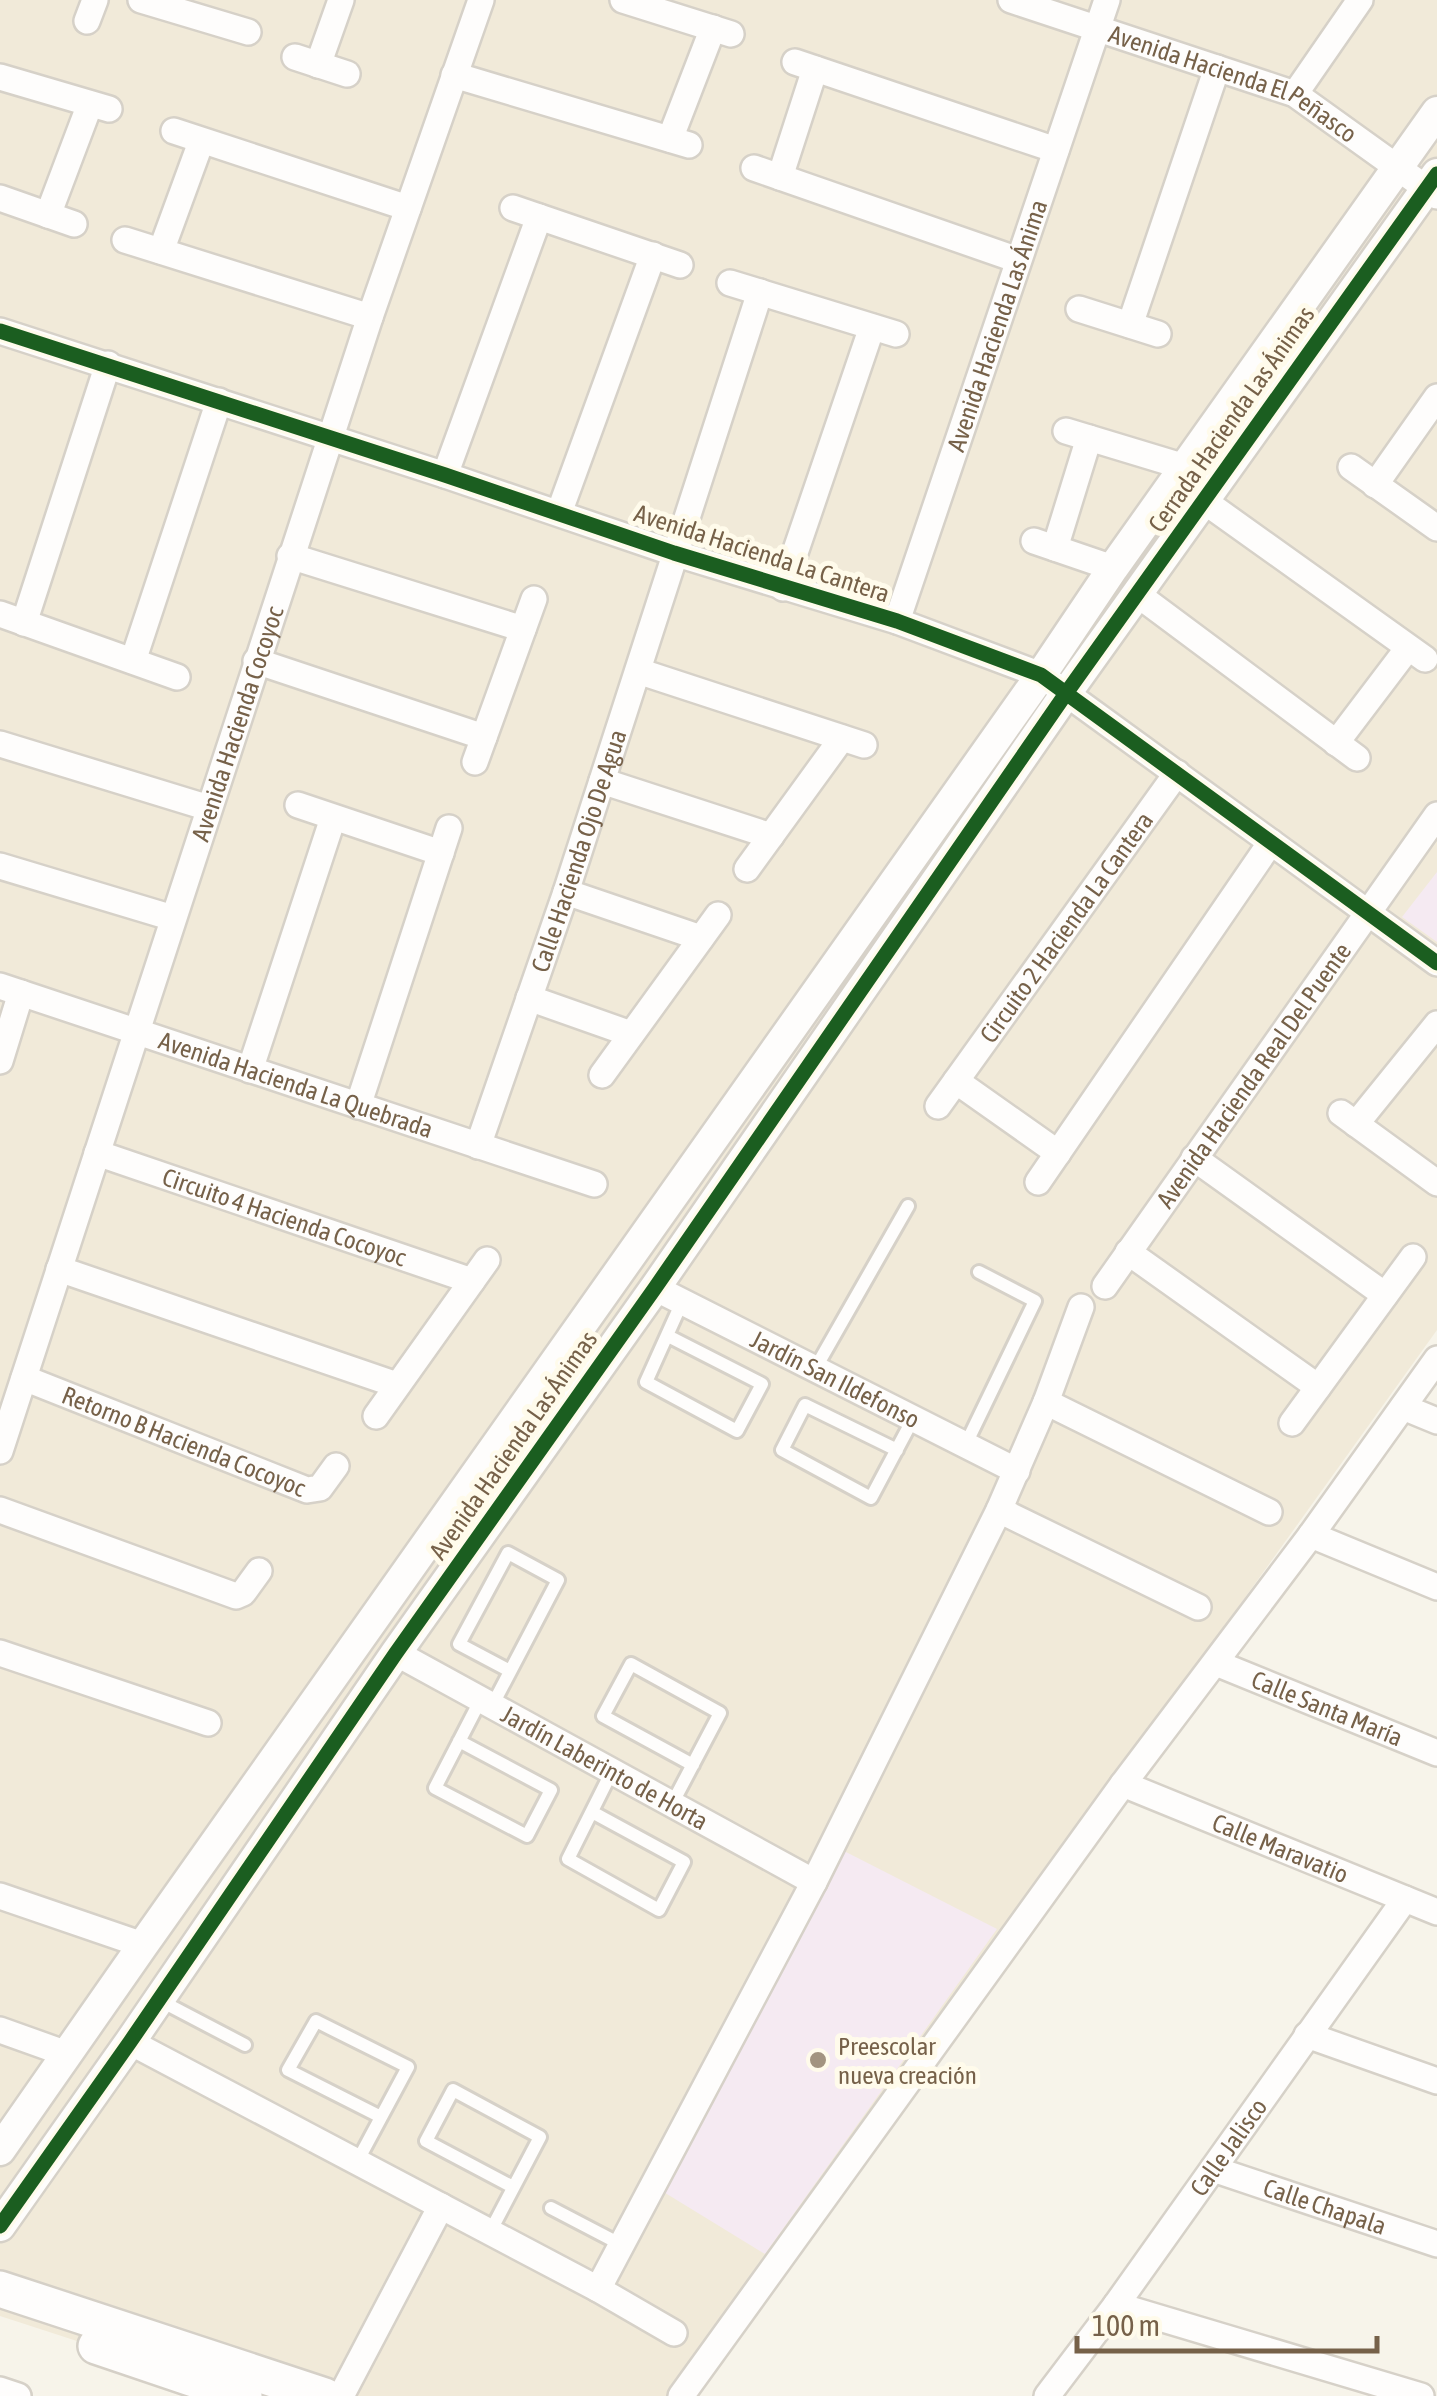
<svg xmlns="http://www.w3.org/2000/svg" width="1437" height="2396" font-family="'Asap Condensed',sans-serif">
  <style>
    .residential { fill: #f1ead9 }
    .education { fill: #f5eaf2 }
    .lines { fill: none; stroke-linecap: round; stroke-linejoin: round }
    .service-casing { stroke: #d6d1c8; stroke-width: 18 }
    .minor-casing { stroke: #d6d1c8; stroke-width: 30 }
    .tertiary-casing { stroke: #d6d1c8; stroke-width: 35 }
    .secondary-casing { stroke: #d5d0c7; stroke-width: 40 }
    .service { stroke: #fefdfc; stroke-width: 12 }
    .minor { stroke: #fefdfc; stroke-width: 25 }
    .tertiary { stroke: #fefdfc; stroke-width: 30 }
    .secondary { stroke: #fefdfc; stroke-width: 35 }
    .cycleway-casing { stroke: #fffbeb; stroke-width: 21 }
    .cycleway { stroke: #1b5e20; stroke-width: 15 }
    .poi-dot { fill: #a39481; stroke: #fffbeb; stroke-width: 4 }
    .labels { text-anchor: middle; stroke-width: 10; stroke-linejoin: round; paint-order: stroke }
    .street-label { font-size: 25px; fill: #766149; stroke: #fffbeb }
    .poi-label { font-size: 25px; fill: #766149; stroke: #fffbeb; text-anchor: start }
  </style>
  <rect width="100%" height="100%" fill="#f7f4ea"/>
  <path class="residential" d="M0,0H1437V1330L672,2396H246L0,2316Z"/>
  <path class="education" d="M1437,872V942L1402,917Z
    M844,1851L997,1929L765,2254L662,2191Z"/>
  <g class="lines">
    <defs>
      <path id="service" d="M668,1336L762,1384L737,1431L646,1382L682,1302
        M815,1369L908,1206
        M965,1446L1035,1301L979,1272
        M897,1450L805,1405L782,1450L871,1498L913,1419
        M492,1706L558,1580L508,1553L459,1644L510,1671
        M459,1741L551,1790L527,1836L435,1788L481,1699
        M672,1804L720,1713L631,1664L603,1716L693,1765
        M592,1812L684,1862L659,1910L568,1859L612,1771
        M159,2000L245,2045
        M357,2162L408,2067L316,2021L288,2070L381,2117
        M551,2208L620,2244
        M490,2232L540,2137L453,2090L426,2141L513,2187"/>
      <g id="minor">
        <path d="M141,0L248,32"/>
        <path d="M623,0L731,34"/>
        <path id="s1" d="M1011,0L1295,94L1437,196"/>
        <path d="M87,21L95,0"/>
        <path d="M295,57L347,74"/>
        <path d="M795,62L1056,150"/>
        <path d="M318,65L341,0"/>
        <path d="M454,75L689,145"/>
        <path d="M0,77L109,109"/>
        <path d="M1295,94L1360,0"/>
        <path d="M174,131L408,208"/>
        <path d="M670,139L713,28"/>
        <path d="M754,168L1018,260"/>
        <path d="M780,177L815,69"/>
        <path d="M0,198L74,224"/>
        <path d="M513,208L680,265"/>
        <path d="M48,215L90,104"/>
        <path d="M125,240L370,317"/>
        <path d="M161,251L201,142"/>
        <path d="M730,283L896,334"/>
        <path d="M1079,309L1158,334"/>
        <path d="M1130,325L1217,68"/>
        <path d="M0,331L445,475L674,553L897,621L1041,675L1437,963"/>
        <path d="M1066,431L1185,467"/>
        <path d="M1351,467L1437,528"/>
        <path d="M445,475L539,217"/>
        <path d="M1375,485L1437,397"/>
        <path d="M1204,501L1425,659"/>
        <path d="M559,513L653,255"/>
        <path d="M1034,541L1113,568"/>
        <path d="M1055,548L1089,438"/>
        <path d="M290,556L523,629"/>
        <path d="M783,588L872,327"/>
        <path d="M1137,594L1357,758"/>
        <path d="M0,614L177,677"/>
        <path id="s2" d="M897,621L1107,0"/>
        <path d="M24,623L108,364"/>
        <path d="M133,661L219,401"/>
        <path d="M256,661L484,737"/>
        <path d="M638,671L864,745"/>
        <path d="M1336,743L1408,648"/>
        <path d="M0,744L209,808"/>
        <path d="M475,762L534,599"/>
        <path d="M602,781L771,836"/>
        <path d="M298,805L441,853"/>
        <path d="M0,866L173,918"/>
        <path d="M747,869L842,738"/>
        <path d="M566,892L701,938"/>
        <path id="s3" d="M0,986L594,1184"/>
        <path d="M529,998L631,1034"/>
        <path d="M0,1061L21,993"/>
        <path d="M250,1070L333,818"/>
        <path d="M602,1075L718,915"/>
        <path d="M956,1081L1058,1153"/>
        <path d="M358,1106L449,828"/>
        <path id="s4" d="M938,1106L1177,773"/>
        <path d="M1341,1113L1437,1183"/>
        <path d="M1356,1124L1437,1024"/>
        <path id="s5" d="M478,1146L566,892L760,292"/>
        <path id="s6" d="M97,1153L472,1281"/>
        <path d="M1194,1158L1385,1295"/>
        <path d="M1038,1182L1271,842"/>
        <path d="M1128,1252L1318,1387"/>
        <path d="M59,1269L397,1385"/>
        <path id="s7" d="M1105,1286L1437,815"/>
        <path id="s8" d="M655,1288L1017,1471"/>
        <path id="s9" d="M24,1378L307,1490L320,1488L336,1466"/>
        <path d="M1046,1402L1269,1512"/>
        <path d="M1403,1407L1437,1421"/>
        <path d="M376,1416L487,1260"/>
        <path d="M1292,1423L1413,1257"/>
        <path id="s10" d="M0,1451L370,317L481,0"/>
        <path d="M0,1510L236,1596L243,1593L259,1571"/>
        <path d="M999,1510L1198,1607"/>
        <path d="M1311,1535L1437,1587"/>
        <path d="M0,1653L208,1723"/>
        <path id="s11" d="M396,1653L814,1882"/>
        <path id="s12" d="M1216,1663L1437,1753"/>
        <path id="s13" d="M1123,1784L1437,1912"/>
        <path d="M0,1896L143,1945"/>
        <path d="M0,2030L67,2054"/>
        <path d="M1307,2035L1437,2081"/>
        <path d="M130,2042L598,2289L674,2333"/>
        <path id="s14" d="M1213,2169L1437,2244"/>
        <path d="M598,2289L814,1882L999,1510L1046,1402L1081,1307"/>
        <path d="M1116,2305L1421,2396"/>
        <path d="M0,2390L18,2396"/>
        <path d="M341,2396L441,2206"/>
        <path d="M681,2396L1123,1784L1311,1535L1437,1359"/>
        <path id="s15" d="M1047,2396L1116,2305L1405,1899"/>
      </g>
      <path id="tertiary" d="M0,2150L143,1945L1041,675L1113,568L1437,112
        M0,2226L130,2042L396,1653L655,1288L1067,692L1437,174"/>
      <path id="secondary" d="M0,2289L325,2396
        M96,2346L244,2396"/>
    </defs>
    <use href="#service" class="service-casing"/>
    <use href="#minor" class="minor-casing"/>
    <use href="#tertiary" class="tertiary-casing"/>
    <use href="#secondary" class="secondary-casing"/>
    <use href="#service" class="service"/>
    <use href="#minor" class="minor"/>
    <use href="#tertiary" class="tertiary"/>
    <use href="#secondary" class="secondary"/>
    <defs>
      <path id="cycleway" d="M0,331L445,475L674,553L897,621L1041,675L1437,963
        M0,2226L130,2042L396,1653L655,1288L1067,692L1437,174"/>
    </defs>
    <use href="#cycleway" class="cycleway-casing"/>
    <use href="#cycleway" class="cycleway"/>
  </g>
  <circle class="poi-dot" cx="818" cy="2060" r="10"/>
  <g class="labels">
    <g class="street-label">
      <text dy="9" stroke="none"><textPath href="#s1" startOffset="238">Avenida Hacienda El Peñasco</textPath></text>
      <text dy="9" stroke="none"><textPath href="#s2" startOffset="312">Avenida Hacienda Las Ánima</textPath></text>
      <text transform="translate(1231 419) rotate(-55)" y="9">Cerrada Hacienda Las Ánimas</text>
      <text transform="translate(762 553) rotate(18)" y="9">Avenida Hacienda La Cantera</text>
      <text dy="9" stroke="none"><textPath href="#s10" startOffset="765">Avenida Hacienda Cocoyoc</textPath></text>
      <text dy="9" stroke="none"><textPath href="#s5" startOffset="312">Calle Hacienda Ojo De Agua</textPath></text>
      <text dy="9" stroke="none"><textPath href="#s4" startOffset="220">Circuito 2 Hacienda La Cantera</textPath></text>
      <text dy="9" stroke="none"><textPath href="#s7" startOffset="258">Avenida Hacienda Real Del Puente</textPath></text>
      <text dy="9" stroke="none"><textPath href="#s3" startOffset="312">Avenida Hacienda La Quebrada</textPath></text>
      <text dy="9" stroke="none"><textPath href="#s6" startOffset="198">Circuito 4 Hacienda Cocoyoc</textPath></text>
      <text dy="9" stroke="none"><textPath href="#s8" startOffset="202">Jardín San Ildefonso</textPath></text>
      <text dy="9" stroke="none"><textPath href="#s9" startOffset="172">Retorno B Hacienda Cocoyoc</textPath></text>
      <text transform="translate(513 1445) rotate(-55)" y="9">Avenida Hacienda Las Ánimas</text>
      <text dy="9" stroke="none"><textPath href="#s12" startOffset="120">Calle Santa María</textPath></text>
      <text dy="9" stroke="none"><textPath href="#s11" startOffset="238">Jardín Laberinto de Horta</textPath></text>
      <text dy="9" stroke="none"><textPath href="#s13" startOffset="170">Calle Maravatio</textPath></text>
      <text dy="9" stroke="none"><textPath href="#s15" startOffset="308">Calle Jalisco</textPath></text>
      <text dy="9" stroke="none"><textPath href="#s14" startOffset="118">Calle Chapala</textPath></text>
    </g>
    <g class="poi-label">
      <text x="838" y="2055">Preescolar<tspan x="838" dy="29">nueva creación</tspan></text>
    </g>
  </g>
  <path d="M1077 2336v15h300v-15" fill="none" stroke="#766149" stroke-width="5"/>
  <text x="1092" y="2336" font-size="30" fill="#766149" stroke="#fffbeb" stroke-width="8" paint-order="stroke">100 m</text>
</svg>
